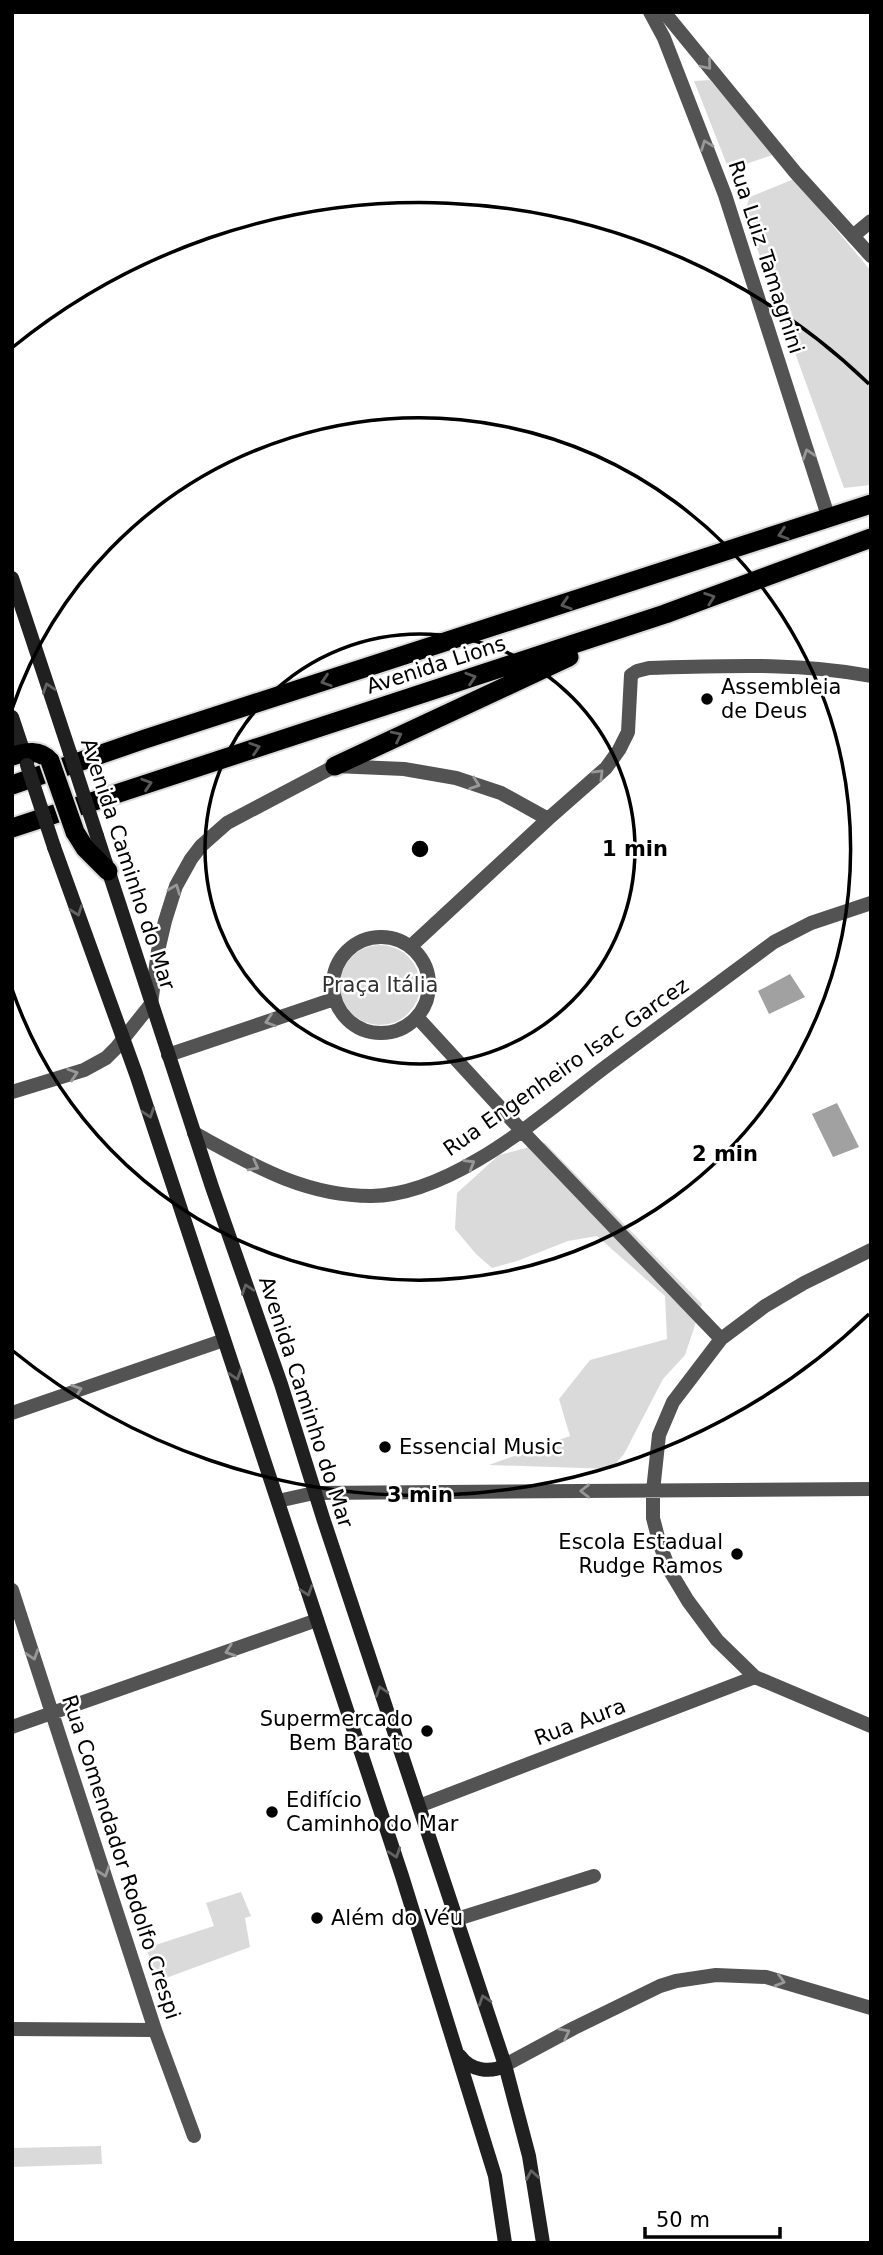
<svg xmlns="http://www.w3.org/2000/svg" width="883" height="2255" font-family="'DejaVu Sans',sans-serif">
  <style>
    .green { fill: #dadada }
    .water { fill: #a1a1a1 }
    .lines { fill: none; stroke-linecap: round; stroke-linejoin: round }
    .trunk-casing { stroke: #dbdbdb; stroke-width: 23 }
    .minor { stroke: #535353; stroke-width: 14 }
    .tertiary { stroke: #535353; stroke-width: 14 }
    .secondary { stroke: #202020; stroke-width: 14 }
    .trunk { stroke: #000; stroke-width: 19 }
    .trunk-bridge-casing { stroke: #dbdbdb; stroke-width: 23; stroke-linecap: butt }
    .secondary-bridge { stroke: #202020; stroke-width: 14 }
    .trunk-bridge { stroke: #000; stroke-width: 19 }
    .oneway { stroke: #989898 }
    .oneway2 { stroke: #595959 }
    .oneway3 { stroke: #636363 }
    .ring { fill: none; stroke: #000; stroke-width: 3.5 }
    .poi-dot { fill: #000; stroke: #fff; stroke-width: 2.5 }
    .labels { text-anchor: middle; stroke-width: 5; stroke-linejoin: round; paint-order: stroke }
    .street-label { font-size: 21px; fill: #000; stroke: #fff }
    .poi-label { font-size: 21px; fill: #000; stroke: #fff; text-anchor: start }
    .park-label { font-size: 21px; fill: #313131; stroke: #fff }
    .centre { fill: #000; stroke: #fff; stroke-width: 3.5 }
    .ring-label { font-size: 21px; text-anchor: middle; font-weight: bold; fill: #000; stroke: #fff; stroke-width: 5; stroke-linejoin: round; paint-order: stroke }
  </style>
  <rect width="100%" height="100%" fill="#fff"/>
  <path class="green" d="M710,80L775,154L729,170L694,81Z
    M794,179L871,271V485L844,488L744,212L750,197Z
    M340 985a40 40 0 1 1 80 0a40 40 0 1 1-80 0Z
    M545,1143L702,1304L685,1355L663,1379L624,1454L611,1469L489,1465L570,1436L559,1399L590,1360L667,1339L665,1296L597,1236L568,1241L517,1261L492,1268L476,1254L455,1229L457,1193L499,1155Z
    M241,1892L251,1916L245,1918L250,1947L158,1981L146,1948L214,1926L206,1903Z
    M101,2146L102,2164L12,2167V2148Z"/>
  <path class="water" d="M790,974L805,997L769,1014L758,991Z
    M837,1103L859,1147L833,1157L812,1114Z"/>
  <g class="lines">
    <defs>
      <path id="trunk" d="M12,756C26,752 40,749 50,761
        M335,766L569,657
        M12,785L145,739L871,504
        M12,828L665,614L871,538
        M75,832L85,848L108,871"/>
    </defs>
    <use href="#trunk" class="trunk-casing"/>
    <path class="minor" d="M650,12L664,38L725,195L829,519
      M853,236L871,221
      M333 985a48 48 0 1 1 96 0a48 48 0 1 1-96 0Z
      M410,947L548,819L606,768L619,750L628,732L631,675L637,671L649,668C723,666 798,662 871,676
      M417,1017L521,1130L721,1339
      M168,1055L334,999
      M12,1092L84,1070L106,1058L116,1048L151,1004L158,951L165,921L176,886L191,859L201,846L227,823L335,766L404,769L456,778L501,793L548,819
      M194,1133C251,1164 303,1196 371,1196C454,1195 544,1113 608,1065C664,1024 719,983 774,942L811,923L871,903
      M871,1250L804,1283L765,1306L721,1339L673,1402L659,1435L653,1491V1518L660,1545L670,1571L688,1601L717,1640L755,1677L871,1726
      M12,1413L224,1340
      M278,1501L314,1493L871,1489
      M12,1590L155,2030L194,2136
      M12,1727L317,1620
      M419,1806L755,1677
      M457,1919L594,1876
      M12,2029L155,2030
      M505,2065L574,2028L660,1986L676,1981L716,1975L766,1977L871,2008"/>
    <path class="tertiary" d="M664,12L795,172L871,256"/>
    <path class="secondary" d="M12,578L70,753
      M12,717L27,762
      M97,836L212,1187L281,1384L323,1518L505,2065L529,2156L543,2243
      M54,847L136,1074L402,1876L495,2176L505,2243
      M460,2056C470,2070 490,2074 505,2065"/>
    <use href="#trunk" class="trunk"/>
    <defs>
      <path id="trunk-bridge" d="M50,761L75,832"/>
    </defs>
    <use href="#trunk-bridge" class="trunk-bridge-casing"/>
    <path class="secondary-bridge" d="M70,753L97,836
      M27,765L54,847"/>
    <use href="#trunk-bridge" class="trunk-bridge"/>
  </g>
  <defs><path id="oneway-chevron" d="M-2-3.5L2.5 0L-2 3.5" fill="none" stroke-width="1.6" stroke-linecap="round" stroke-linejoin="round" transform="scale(1.75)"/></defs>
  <g class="oneway">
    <use href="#oneway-chevron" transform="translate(707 65) rotate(50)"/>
    <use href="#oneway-chevron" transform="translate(706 145) rotate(-111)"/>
    <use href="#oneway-chevron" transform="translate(808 454) rotate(-108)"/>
    <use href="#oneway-chevron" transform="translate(599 774) rotate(-45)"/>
    <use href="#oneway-chevron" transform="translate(475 784) rotate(19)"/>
    <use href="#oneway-chevron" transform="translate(175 889) rotate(-69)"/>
    <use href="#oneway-chevron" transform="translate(270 1021) rotate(162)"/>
    <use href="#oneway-chevron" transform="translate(73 1074) rotate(-18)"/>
    <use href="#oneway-chevron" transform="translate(470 1164) rotate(-31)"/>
    <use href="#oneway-chevron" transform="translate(254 1166) rotate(28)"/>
    <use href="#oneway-chevron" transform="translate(77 1390) rotate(-19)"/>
    <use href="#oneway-chevron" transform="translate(585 1491) rotate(180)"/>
    <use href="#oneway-chevron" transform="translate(230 1651) rotate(161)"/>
    <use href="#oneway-chevron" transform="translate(33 1655) rotate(72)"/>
    <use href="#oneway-chevron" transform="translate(104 1872) rotate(72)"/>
    <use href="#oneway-chevron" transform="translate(780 1981) rotate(16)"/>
    <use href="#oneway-chevron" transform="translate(565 2033) rotate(-28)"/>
  </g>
  <g class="oneway2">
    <use href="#oneway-chevron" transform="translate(783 534) rotate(162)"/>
    <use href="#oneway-chevron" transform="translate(710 598) rotate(-20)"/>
    <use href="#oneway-chevron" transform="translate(566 604) rotate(162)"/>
    <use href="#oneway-chevron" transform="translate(471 678) rotate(-18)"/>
    <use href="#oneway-chevron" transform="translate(326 681) rotate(162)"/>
    <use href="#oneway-chevron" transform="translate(397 736) rotate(-26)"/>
    <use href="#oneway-chevron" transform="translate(255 748) rotate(-18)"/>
    <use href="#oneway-chevron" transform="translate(147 784) rotate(-18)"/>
  </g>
  <g class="oneway3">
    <use href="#oneway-chevron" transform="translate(48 688) rotate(-108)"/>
    <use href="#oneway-chevron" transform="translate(77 911) rotate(70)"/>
    <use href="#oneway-chevron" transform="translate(149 1113) rotate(72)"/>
    <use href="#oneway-chevron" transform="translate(247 1289) rotate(-109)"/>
    <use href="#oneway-chevron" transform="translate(236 1375) rotate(72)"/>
    <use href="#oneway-chevron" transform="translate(307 1591) rotate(72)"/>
    <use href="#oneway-chevron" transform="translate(381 1691) rotate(-109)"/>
    <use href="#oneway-chevron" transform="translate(395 1853) rotate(72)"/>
    <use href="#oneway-chevron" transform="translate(484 2000) rotate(-108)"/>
    <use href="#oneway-chevron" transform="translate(532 2175) rotate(-100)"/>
  </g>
  <g class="ring">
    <circle cx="420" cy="849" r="215"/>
    <path d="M12 709A431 431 0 1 1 12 989"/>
    <path d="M869 1314A646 646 0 0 1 13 1351M13 347A646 646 0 0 1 869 384"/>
  </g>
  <g class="poi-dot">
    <circle cx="707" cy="699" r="7"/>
    <circle cx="385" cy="1447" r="7"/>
    <circle cx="737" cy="1554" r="7"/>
    <circle cx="427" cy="1731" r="7"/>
    <circle cx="272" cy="1812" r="7"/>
    <circle cx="317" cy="1918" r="7"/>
  </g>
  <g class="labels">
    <g class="street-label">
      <text transform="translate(766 257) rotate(72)" y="7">Rua Luiz Tamagnini</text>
      <text transform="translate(436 665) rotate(-18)" y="7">Avenida Lions</text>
      <text transform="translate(128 864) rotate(72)" y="7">Avenida Caminho do Mar</text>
      <text transform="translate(566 1067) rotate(-35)" y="7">Rua Engenheiro Isac Garcez</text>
      <text transform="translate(306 1402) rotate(72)" y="7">Avenida Caminho do Mar</text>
      <text transform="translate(580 1722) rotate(-21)" y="7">Rua Aura</text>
      <text transform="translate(121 1857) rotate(72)" y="7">Rua Comendador Rodolfo Crespi</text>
    </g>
    <g class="poi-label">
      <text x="721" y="694">Assembleia<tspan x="721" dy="24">de Deus</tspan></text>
      <text x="399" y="1454">Essencial Music</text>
      <text x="723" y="1549" text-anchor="end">Escola Estadual<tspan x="723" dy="24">Rudge Ramos</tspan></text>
      <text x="413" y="1726" text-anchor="end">Supermercado<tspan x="413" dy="24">Bem Barato</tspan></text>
      <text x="286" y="1807">Edifício<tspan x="286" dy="24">Caminho do Mar</tspan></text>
      <text x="331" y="1925">Além do Véu</text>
    </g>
    <g class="park-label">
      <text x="380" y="992">Praça Itália</text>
    </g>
  </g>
  <circle cx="420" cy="849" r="10" class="centre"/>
  <g class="ring-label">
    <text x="635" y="856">1 min</text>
    <text x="725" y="1161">2 min</text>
    <text x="420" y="1502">3 min</text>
  </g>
  <rect width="883" height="2255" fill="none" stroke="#000000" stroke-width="28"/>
  <path d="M645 2227v10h135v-10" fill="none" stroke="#000000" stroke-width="3.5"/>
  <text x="656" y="2227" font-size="21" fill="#000000" stroke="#ffffff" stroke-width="5" paint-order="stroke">50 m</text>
</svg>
